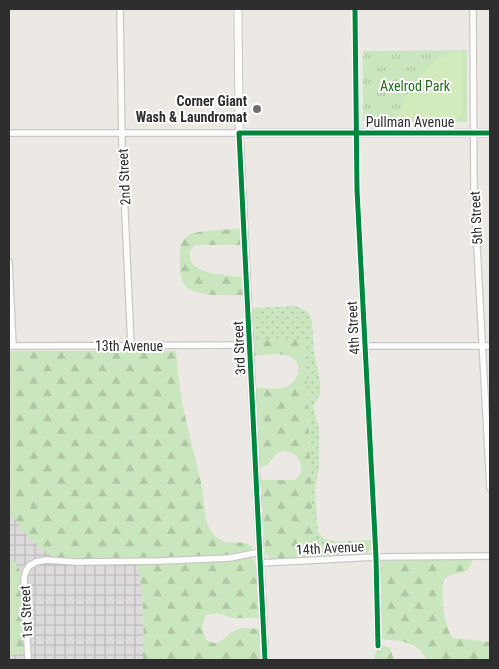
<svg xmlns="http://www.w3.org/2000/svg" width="499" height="669" font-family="'Roboto Condensed',sans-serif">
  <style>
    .industrial { fill: url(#industrial-grid) }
    .grass { fill: url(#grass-dots) }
    .forest { fill: url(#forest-firs) }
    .park { fill: url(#park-tufts) }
    .pitch { fill: #d3eabc }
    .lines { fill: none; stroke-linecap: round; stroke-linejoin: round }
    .minor-casing { stroke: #c9c8c8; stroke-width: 8 }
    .tertiary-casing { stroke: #c9c8c8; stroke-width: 9 }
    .minor { stroke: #fcfcfb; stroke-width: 5.5 }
    .tertiary { stroke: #fcfcfb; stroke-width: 7 }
    .cycleway-casing { stroke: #fff; stroke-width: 8 }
    .cycleway { stroke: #00873e; stroke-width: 5 }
    .poi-dot { fill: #706f6e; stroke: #fff; stroke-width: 2 }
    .labels { text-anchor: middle; stroke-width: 4; stroke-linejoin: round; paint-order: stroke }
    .park-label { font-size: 14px; fill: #236c1c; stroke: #fff }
    .poi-label { font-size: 14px; font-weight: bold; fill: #2e2e2e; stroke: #fff; text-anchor: end }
    .street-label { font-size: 14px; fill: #2e2e2e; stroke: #fff }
  </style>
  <defs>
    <pattern id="industrial-grid" width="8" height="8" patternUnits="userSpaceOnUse" patternTransform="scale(1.25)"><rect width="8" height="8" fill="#dcdadb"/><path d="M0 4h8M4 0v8" fill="none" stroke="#bdbbbc"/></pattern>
    <pattern id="grass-dots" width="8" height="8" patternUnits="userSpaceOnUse" patternTransform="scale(1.25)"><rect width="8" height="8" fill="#cae6be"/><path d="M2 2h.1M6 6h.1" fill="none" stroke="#aec6a4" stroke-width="1.8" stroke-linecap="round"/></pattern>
    <pattern id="forest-firs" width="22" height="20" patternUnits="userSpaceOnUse" patternTransform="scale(1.25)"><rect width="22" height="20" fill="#cae6be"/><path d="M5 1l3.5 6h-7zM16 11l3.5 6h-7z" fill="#aec6a4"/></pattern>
    <pattern id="park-tufts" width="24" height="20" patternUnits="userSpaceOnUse" patternTransform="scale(1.25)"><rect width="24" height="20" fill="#cae6be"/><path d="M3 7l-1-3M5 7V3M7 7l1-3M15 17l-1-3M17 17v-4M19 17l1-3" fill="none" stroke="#aec6a4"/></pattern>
  </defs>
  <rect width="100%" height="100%" fill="#ece9e4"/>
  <path class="industrial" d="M9,351H131L145,660H9Z"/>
  <path class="grass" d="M296,306L308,312L312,321L314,353L320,381V395L313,406L319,428V466L315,490L318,532L324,539L336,541L331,543L327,556L306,557V539L312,535L313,527L305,343L299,339H253L252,308Z"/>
  <path class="forest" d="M240,228L241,245H195C191,248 189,252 190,258C192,275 229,275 243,277V295C229,295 193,298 184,284C179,276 180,266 180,257C180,250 180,241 187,236C198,229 226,231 240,228Z
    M253,339H299L305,343L313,527L312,535L306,539V557L270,559L265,553L261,480H295C304,473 302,463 296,455C273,443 277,463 260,468L256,388C266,388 279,390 288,386C292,384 297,378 298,374C304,349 268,354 254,356Z
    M9,351H176C178,373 180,395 185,416C190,440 197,463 202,487C205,501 203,520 212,532C226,551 240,536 253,547C250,550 248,552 243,553C223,558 66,564 52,556C46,553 28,537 23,531C18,525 16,518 9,514Z
    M371,540V550L367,553L327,556L328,547L334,542Z
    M9,556L16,563L21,573L20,591L23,653L9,656Z
    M250,558L253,559L256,565L258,618H233L217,613L209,614L205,616L202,628L206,640C221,649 225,634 238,629C244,627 252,629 259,629L260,660H143C144,629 144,596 138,565L221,561Z
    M473,558C469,579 456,569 444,579C440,592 444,628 453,638L490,642V660H426C419,640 398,641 380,639L379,566L381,560Z
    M380,644L390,648L394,660H374L376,650H380Z"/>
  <path class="park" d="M467,50V122L363,121V51Z"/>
  <path class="pitch" d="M462,50V114L457,119L395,120C405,98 418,72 439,59C446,55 455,53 462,50Z"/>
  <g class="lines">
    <defs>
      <path id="minor" d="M120,9L122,146L131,346
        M355,9L357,190L376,557L378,646
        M473,9L474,192L490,488
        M9,133H239
        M9,262L13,346
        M9,346L250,345
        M365,346H490
        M261,563L376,557L490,556
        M28,660L24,578L26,571L29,566L36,562L46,560L76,562L160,561L230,558L260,552"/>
      <path id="tertiary" d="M238,9L239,122L265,660
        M239,133H490"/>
    </defs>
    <use href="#minor" class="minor-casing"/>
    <use href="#tertiary" class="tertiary-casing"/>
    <use href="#minor" class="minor"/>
    <use href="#tertiary" class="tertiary"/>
    <defs>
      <path id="cycleway" d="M355,9L357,190L376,557L378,646
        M265,660L239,133H490"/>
    </defs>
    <use href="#cycleway" class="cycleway-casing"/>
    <use href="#cycleway" class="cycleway"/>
  </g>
  <circle class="poi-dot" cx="257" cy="109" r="5"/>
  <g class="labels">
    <g class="park-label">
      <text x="415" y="91">Axelrod Park</text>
    </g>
    <g class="poi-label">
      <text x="247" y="106">Corner Giant<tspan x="247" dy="16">Wash &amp; Laundromat</tspan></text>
    </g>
    <g class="street-label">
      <text x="410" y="127">Pullman Avenue</text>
      <text transform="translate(124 177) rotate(-93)" y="5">2nd Street</text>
      <text transform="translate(476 218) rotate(-93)" y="5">5th Street</text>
      <text transform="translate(353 328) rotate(-93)" y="5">4th Street</text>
      <text x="129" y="351">13th Avenue</text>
      <text transform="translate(239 348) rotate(-93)" y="5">3rd Street</text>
      <text transform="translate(330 548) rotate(-3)" y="5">14th Avenue</text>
      <text transform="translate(26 612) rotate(-93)" y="5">1st Street</text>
    </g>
  </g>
  <rect width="499" height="669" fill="none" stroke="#2e2e2e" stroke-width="20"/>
</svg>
